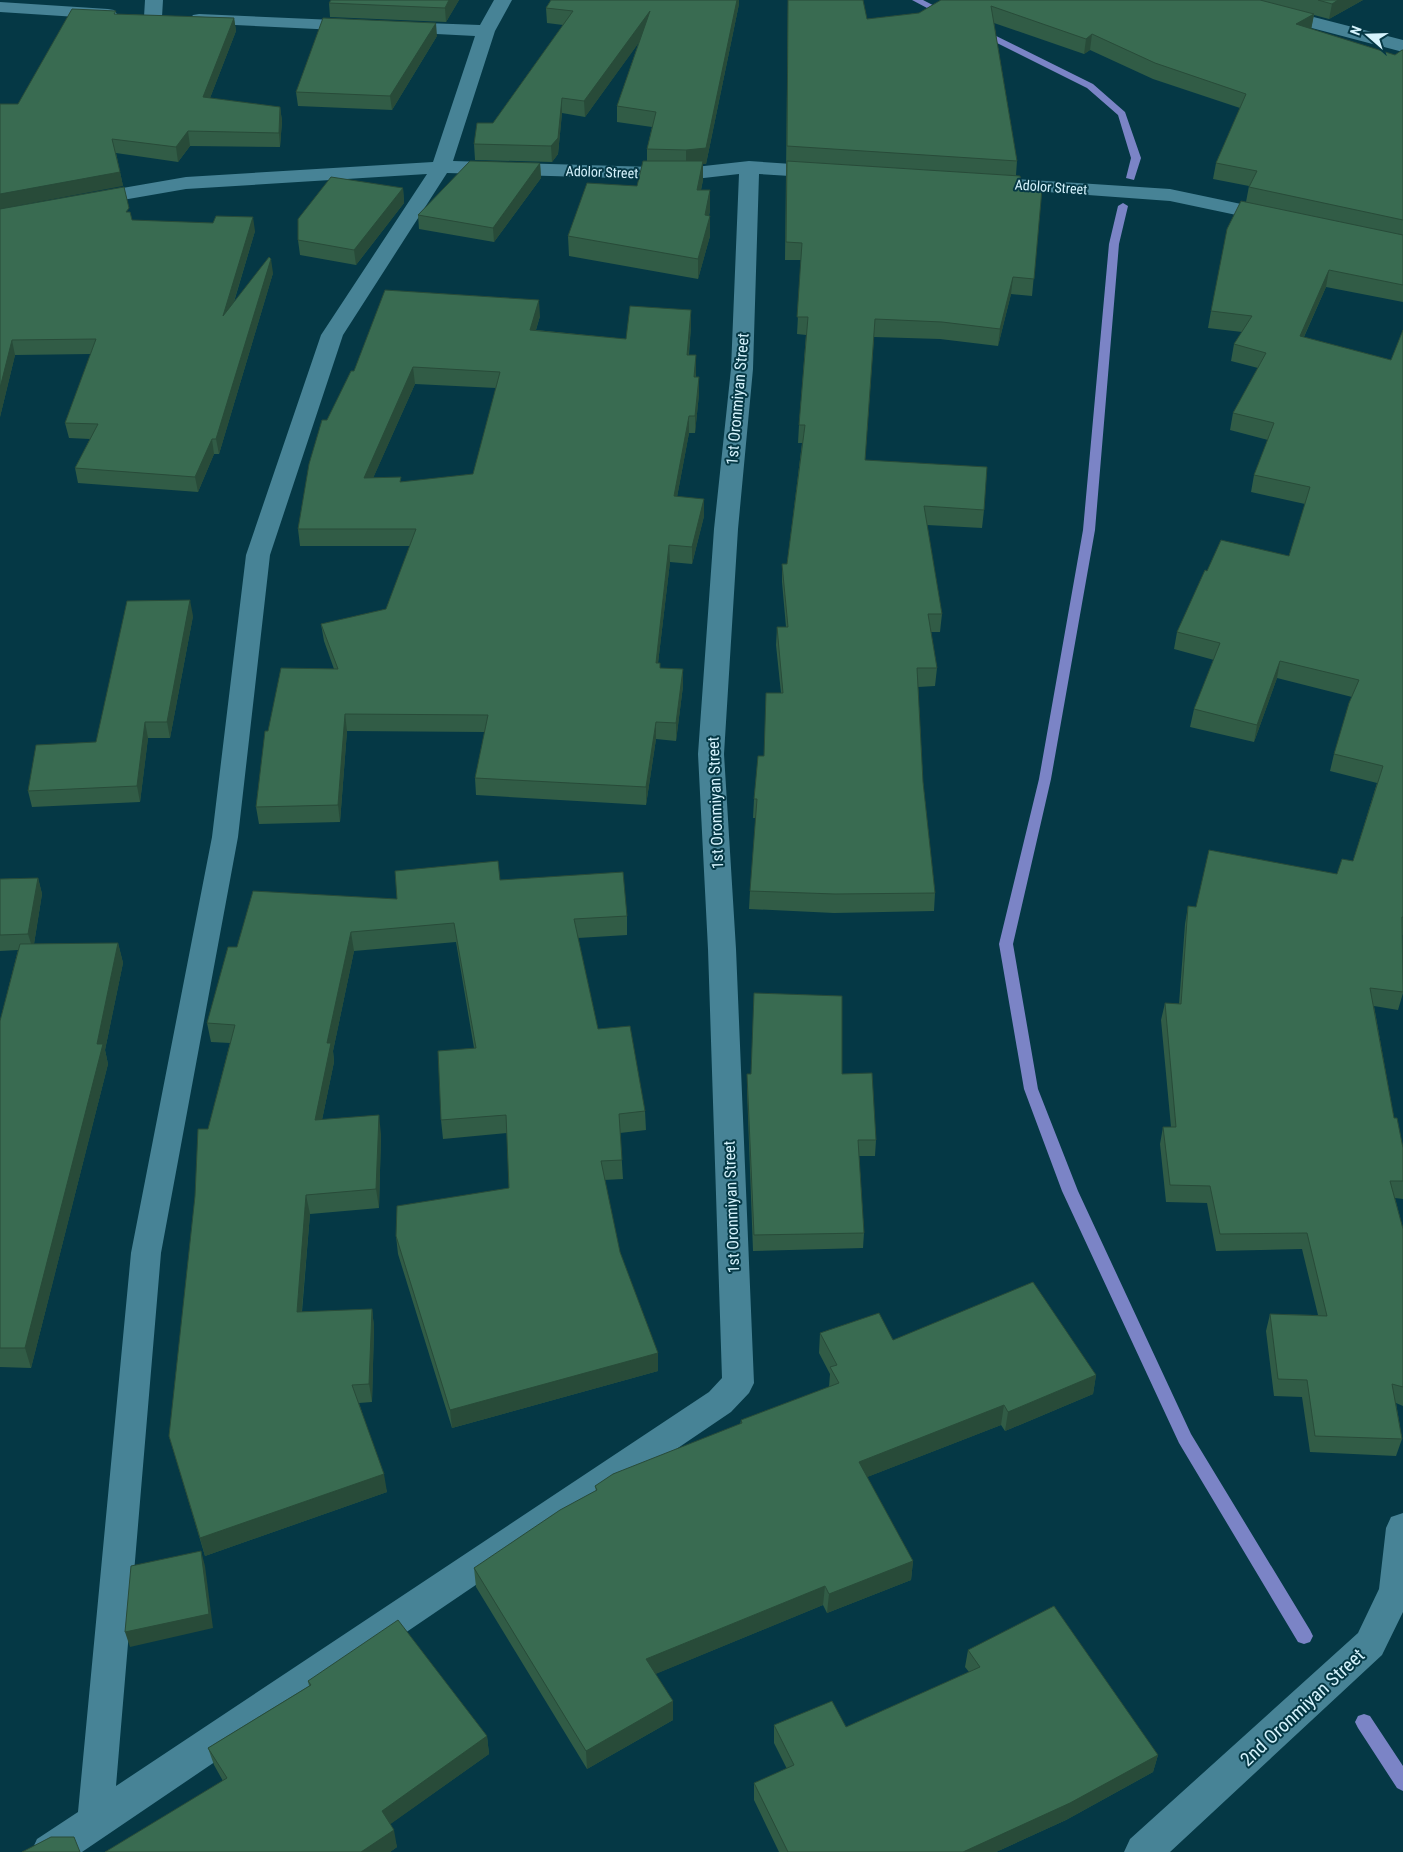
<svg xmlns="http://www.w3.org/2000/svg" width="1403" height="1852" font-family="'Roboto Condensed',sans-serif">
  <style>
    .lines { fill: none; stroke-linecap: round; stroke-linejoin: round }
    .stream { fill: #7b84c6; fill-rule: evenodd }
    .minor { fill: #478396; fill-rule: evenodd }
    .wall { fill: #315c46; fill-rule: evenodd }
    .shaded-wall { fill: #284b39 }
    .building { fill: #396b51; stroke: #284b39; fill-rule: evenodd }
    .labels { text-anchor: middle; stroke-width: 4; stroke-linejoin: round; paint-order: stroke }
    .far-street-label { font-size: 14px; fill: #d5f3fd; stroke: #053845 }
    .street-label { font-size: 16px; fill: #d5f3fd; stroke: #053845 }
    .near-street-label { font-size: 19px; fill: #d5f3fd; stroke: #053845 }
  </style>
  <rect width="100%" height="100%" fill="#053845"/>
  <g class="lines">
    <path class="stream" d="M912,0H923L952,15L944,17Z
      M982,29L1093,84L1125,112L1141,158L1134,180L1126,178L1131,158L1118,115L1087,88L979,34L977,32Z
      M1123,203L1128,206L1119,244L1095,530L1051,779L1013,944L1038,1089L1078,1191L1191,1434L1310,1630L1313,1636L1310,1642L1304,1644L1298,1642L1179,1443L1062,1191L1024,1089L999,944L1039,779L1083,530L1109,244L1118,206Z
      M1364,1714L1370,1716L1403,1766V1791L1397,1788L1358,1728L1355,1722L1358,1716Z"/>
    <path class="minor" d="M145,0H163L162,17L159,21H147L144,17Z
      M494,0H512L495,31L453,161L686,168L749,161L822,166L829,168L832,172L829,176L822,178L759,174L753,369L738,529L724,754L736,949L754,1383L749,1393L731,1412L82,1852H31L37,1839L78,1812L131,1253L212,837L246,555L321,335L427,174L186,189L88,206L81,204L78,200L81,196L88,194L186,177L433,162L475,36L398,32L392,31L389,27L392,23L398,22L480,25ZM447,173L686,180L739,174L731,369L714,529L698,754L708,949L722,1378L709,1392L116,1786L161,1253L238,837L270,555L343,335Z
      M1218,0H1248L1403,40V52L1221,4Z
      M0,2L108,9L114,10L117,14L114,18L108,19L0,12Z
      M199,14L358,21L364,22L367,26L364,30L358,31L193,23L190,19L193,15Z
      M985,177L1170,189L1274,211L1281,213L1284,217L1281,221L1274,223L1170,201L978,187L975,183L978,179Z
      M1403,1513V1612L1382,1655L1170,1852H1124L1130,1839L1358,1633L1379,1589L1386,1528L1391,1517Z"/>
  </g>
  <path class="wall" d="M459,0L446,22L330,17L329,3Z
    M551,0H739V4L706,164H703V180L701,190L710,210L709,216L710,236L698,279L569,256L568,236L637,186L647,161V149L652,127L617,122V106L639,42L585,117L562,113L558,154L552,162L475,160L474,144L493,123L563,25L547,23L546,8Z
    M788,0L867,19L919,13L941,0H1363L1329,19L1314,15L1311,29L1395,55L1403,50V302L1326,287L1304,337L1391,360L1403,330V935H1402L1403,993L1398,1010L1374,1006L1394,1118L1403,1148V1199L1395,1198L1403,1229V1406L1396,1403L1402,1439L1396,1456L1310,1452L1302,1397L1274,1396L1266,1331L1270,1314L1318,1315L1302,1249L1216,1251L1207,1203L1166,1202L1160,1144L1163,1127H1171L1161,1020L1165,1003L1179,1004L1185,924L1188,906L1196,907L1337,874L1353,861L1377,783L1330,771L1334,754L1352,697L1277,678L1254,742L1190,727L1194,709L1214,660L1174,649L1177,632L1207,571L1289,556L1305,504L1251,492L1254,475L1268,440L1230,430L1233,413L1258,368L1231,361L1234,344L1242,332L1208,328L1211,311L1246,202L1249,186L1213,179L1216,163L1240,108L1153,79L1090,50L1084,54L994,23L1017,161L1016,175L1022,187L1042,189L1032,296L1011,294L998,346L940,339L874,337L865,460L984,510L982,528L927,525L942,614L940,632H931L937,668L935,686L918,687L923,782L935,893L934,911L834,913L749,909L750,891L756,818H753L754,799L764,756L781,693L776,645L777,627H786L782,582V564H787L802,443H798L799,425L806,335L797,334L801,260H785Z
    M117,14L234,18L236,31L210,98L280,107L282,121L280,147L190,146L178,162L116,153L123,186L18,104Z
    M437,36L392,110L298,106L296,92Z
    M540,163L541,178L494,242L419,229L418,215Z
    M403,188L404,203L356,265L300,255L298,240Z
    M0,209L130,212L132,220L255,231L234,302L273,273L219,454H214L198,492L78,483L75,468L90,439L69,438L65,423L91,354L15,355L0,417Z
    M691,310V326L689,355L696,372V377L699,394L695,433H689L677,497L704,516L692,564L670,562L658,663L660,668L683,669V686L676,741L656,739L646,805L476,795L475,778L485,732L347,731L340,822L259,824L256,807L268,731L334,669L324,641L321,624L386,609L410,546H300L298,529L327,420L354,371L540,316L536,330L626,339ZM415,384L496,388L473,474L402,482L373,478Z
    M193,616L170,738H148L140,802L32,807L28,791L96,742Z
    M38,878L42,894L34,944L118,943L123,963L105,1050L108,1064L31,1368L0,1367V1021L18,950L0,951V879Z
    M500,880L627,916V935L578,938L598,1029L645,1111L646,1130L620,1133L623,1179L604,1180L620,1252L658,1371L452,1428L398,1254L396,1236L509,1188L507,1133L443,1139L441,1120L474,1048L456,942L354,951L333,1051L334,1062L322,1120L381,1134L379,1208L310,1214L302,1312L372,1309L374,1327L372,1402L359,1403L387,1492L205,1556L169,1436L208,1129L230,1043L211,1042L207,1023L237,947L397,899Z
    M747,1074H842L876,1140L875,1156H859L864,1233L863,1248L753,1251L747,1090Z
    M820,1333L893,1340L1096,1375L1093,1394L1005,1431L1001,1425L867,1477L913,1561L911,1580L827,1613L823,1605L655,1674L673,1701V1720L587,1769L476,1587L474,1568L596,1491L595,1486L740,1424L741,1420L829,1387L830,1374L819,1353Z
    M968,1650L1158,1755L1153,1772L1066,1820L996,1852H779L754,1800V1783L787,1769L774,1743V1725L846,1727L969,1672L965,1667Z
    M308,1681L487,1736L489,1754L390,1824L397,1847L390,1852H105L223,1781L214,1765L208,1748L309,1686Z"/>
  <path class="shaded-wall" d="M449,0H459L446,22L445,8Z
    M735,0H739V4L706,164H703V180L697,209L686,166V150Z
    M1338,0H1363L1329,19L1332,4Z
    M650,11L651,26L585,117L584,101Z
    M1314,14L1311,30L1296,24Z
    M234,18L236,31L205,111L203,97Z
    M436,23L437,36L392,110L390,96Z
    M1092,34L1090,50L1084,54L1086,39Z
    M562,98V113L558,154L552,162L551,146Z
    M280,107L282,121L280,147L279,133Z
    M188,131L190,146L178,162L176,147Z
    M540,163L541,178L494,242L493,228Z
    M120,172L123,186L0,209V194Z
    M403,188L404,203L356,265L354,250Z
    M710,190V210L705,235V215Z
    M710,216V236L698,279V259Z
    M253,217L255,231L225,331L223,316Z
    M271,259L273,273L219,454L216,439Z
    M1329,270L1326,287L1297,352L1300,336Z
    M1013,277L1011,294L998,346L1000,329Z
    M539,300L540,316L531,346L530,330Z
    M691,310V326L687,372V355Z
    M12,340L15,355L0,417V388Z
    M696,355V372L694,394V377Z
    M413,367L415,384L366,494L364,478Z
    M699,377V394L695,433V416Z
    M689,416V433L674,513V496Z
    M212,439L214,454L198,492L195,477Z
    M704,499V516L692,564V547Z
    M669,545L670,562L656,680V663Z
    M190,600L193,616L170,738L167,722Z
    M1280,661L1277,678L1254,742L1257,725Z
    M683,669V686L676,741V723Z
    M345,714L347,731L340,822L338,805Z
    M145,722L148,738L140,802L137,786Z
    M656,722V739L646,805V787Z
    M38,878L42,894L33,950L28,934Z
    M351,932L354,951L333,1051L334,1062L318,1139L315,1120L327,1043Z
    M118,943L123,963L105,1050L108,1064L31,1368L25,1348L97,1044Z
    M379,1115L381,1134L379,1208L376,1189Z
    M306,1195L310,1214L300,1330L297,1312Z
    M372,1309L374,1327L372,1402L369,1384Z
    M658,1353V1371L452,1428L450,1410Z
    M1096,1375L1093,1394L1005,1431L1008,1412Z
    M1004,1405L1001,1425L857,1481L859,1462Z
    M384,1474L387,1492L205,1556L200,1538Z
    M201,1551L205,1566L213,1628L130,1647L125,1632Z
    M913,1561L911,1580L827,1613L829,1594Z
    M825,1586L823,1605L646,1678V1659Z
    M673,1701V1720L587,1769L586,1751Z
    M487,1736L489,1754L385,1828L382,1811Z
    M1158,1755L1153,1772L1066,1820L996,1852H963Z
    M394,1830L397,1847L390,1852H361Z"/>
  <path class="building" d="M331,0H449L445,8L329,3Z
    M551,0H737L706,148L686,150L647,149L656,112L617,106L650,11L584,101L562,98L558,138L551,146L474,144L477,123H493L573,11L546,8Z
    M788,0H863L867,19L919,13L941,0H1260L1314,14L1296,24L1395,55L1402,50H1403V220L1249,187L1257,171L1216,163L1246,94L1155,63L1092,34L1086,39L991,6L1017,161L787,146Z
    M1318,0H1338L1332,4Z
    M72,9L116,11L114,14L234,18L203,97L280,107L279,133L188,131L176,147L112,139L120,172L0,194V104H18Z
    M323,18L436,23L390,96L296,92Z
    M470,161L540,163L493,228L418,215Z
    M643,161H703L697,190H710L705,215L710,216L698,259L568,236L587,183L637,186Z
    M787,161L1020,176L1022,187L1042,189L1034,279L1013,277L1000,329L942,322L875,319L865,460L987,467L984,510L924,506L942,614H928L937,668H917L923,782L935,893L835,894L750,891L757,799H754L758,756H764L766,693H783L777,627H788L782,564H787L805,425H799L808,317H797L802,243L786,242Z
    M331,177L403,188L354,250L298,240V219Z
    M124,187L129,208L126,212H130L132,220L213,223L216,216L253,217L223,316L269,257L271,259L216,439H212L195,477L75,468L98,424L65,423L96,339L12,340L0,388V209Z
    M1241,201L1403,235V285L1329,270L1300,336L1391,360L1403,330V917H1402L1403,992L1370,988L1394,1118H1397L1403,1148V1181H1390L1403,1229V1387L1392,1384L1402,1439L1315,1436L1307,1380L1278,1379L1270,1314L1327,1316L1307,1233L1220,1234L1210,1186L1170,1185L1163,1127H1176L1165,1003L1181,1004L1188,906L1196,907L1209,850L1337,874L1342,859L1353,861L1383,766L1334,754L1349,703L1359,680L1280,661L1257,725L1194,709L1220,643L1177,632L1205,570L1207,571L1221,540L1289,556L1310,487L1254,475L1274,423L1233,413L1266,353L1234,344L1252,316L1211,311L1227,229Z
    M385,290L539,300L530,330L626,339L630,306L691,310L687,355H696L694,377H699L695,416H689L674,496L704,499L692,547L669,545L656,663H660V668L683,669L676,723L656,722L646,787L475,778L488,715L345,714L338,805L256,807L265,731H268L281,668L338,669L321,624L386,609L416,529H298L309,464L322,420H327L351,371H354ZM413,367L500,372L473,474L400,482L401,477L364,478Z
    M190,600L167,722H145L137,786L28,791L36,745L96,742L127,601Z
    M498,861L500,880L623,872L627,916L574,919L598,1029L630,1026L645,1111L619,1114L622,1160L601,1161L620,1252L658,1353L450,1410L396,1236L397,1206L509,1188L506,1115L441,1120L438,1051L476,1048L454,923L351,932L327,1043H331L315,1120L379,1115L376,1189L306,1195L297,1312L372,1309L369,1384L352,1385L384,1474L200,1538L169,1436L195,1196L198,1129H208L235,1025L207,1023L228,947H237L253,891L397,899L395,871Z
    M38,878L28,934L0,935V879Z
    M118,943L97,1044H103L25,1348H0V1021L20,944Z
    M754,993L842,996V1074L872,1073L876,1140H858L864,1233L754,1235L747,1074H751Z
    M1033,1282L1096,1375L1008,1412L1004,1405L859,1462L913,1561L829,1594L825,1586L646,1659L673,1701L586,1751L474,1568L560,1510L597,1490L595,1486L613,1474L742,1423L741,1420L839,1383L830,1367L837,1365L820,1333L879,1313L893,1340Z
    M201,1551L209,1614L125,1632L131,1566Z
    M1054,1606L1158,1755L1070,1803L963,1852H788L754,1783L794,1765L774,1725L832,1701L846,1727L980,1667L968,1650Z
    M398,1620L487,1736L382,1811L394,1830L361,1852H105L227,1778L208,1748L311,1685L308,1681Z
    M51,1837H74L80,1852H22Z"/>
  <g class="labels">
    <g class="far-street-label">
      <text transform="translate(602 172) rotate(2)" y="5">Adolor Street</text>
      <text transform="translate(1051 187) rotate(4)" y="5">Adolor Street</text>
    </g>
    <g class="street-label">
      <text transform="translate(737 399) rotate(-85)" y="6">1st Oronmiyan Street</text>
      <text transform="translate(715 803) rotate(-92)" y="6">1st Oronmiyan Street</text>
      <text transform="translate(731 1207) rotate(-92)" y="6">1st Oronmiyan Street</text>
    </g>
    <g class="near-street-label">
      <text transform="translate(1302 1707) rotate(-43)" y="7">2nd Oronmiyan Street</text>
    </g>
  </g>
  <g transform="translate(1368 35) rotate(290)" stroke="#053845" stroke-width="4" paint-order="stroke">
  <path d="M0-4L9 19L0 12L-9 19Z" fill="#d5f3fd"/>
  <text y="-8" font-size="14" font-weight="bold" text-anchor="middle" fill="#d5f3fd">N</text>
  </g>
</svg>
